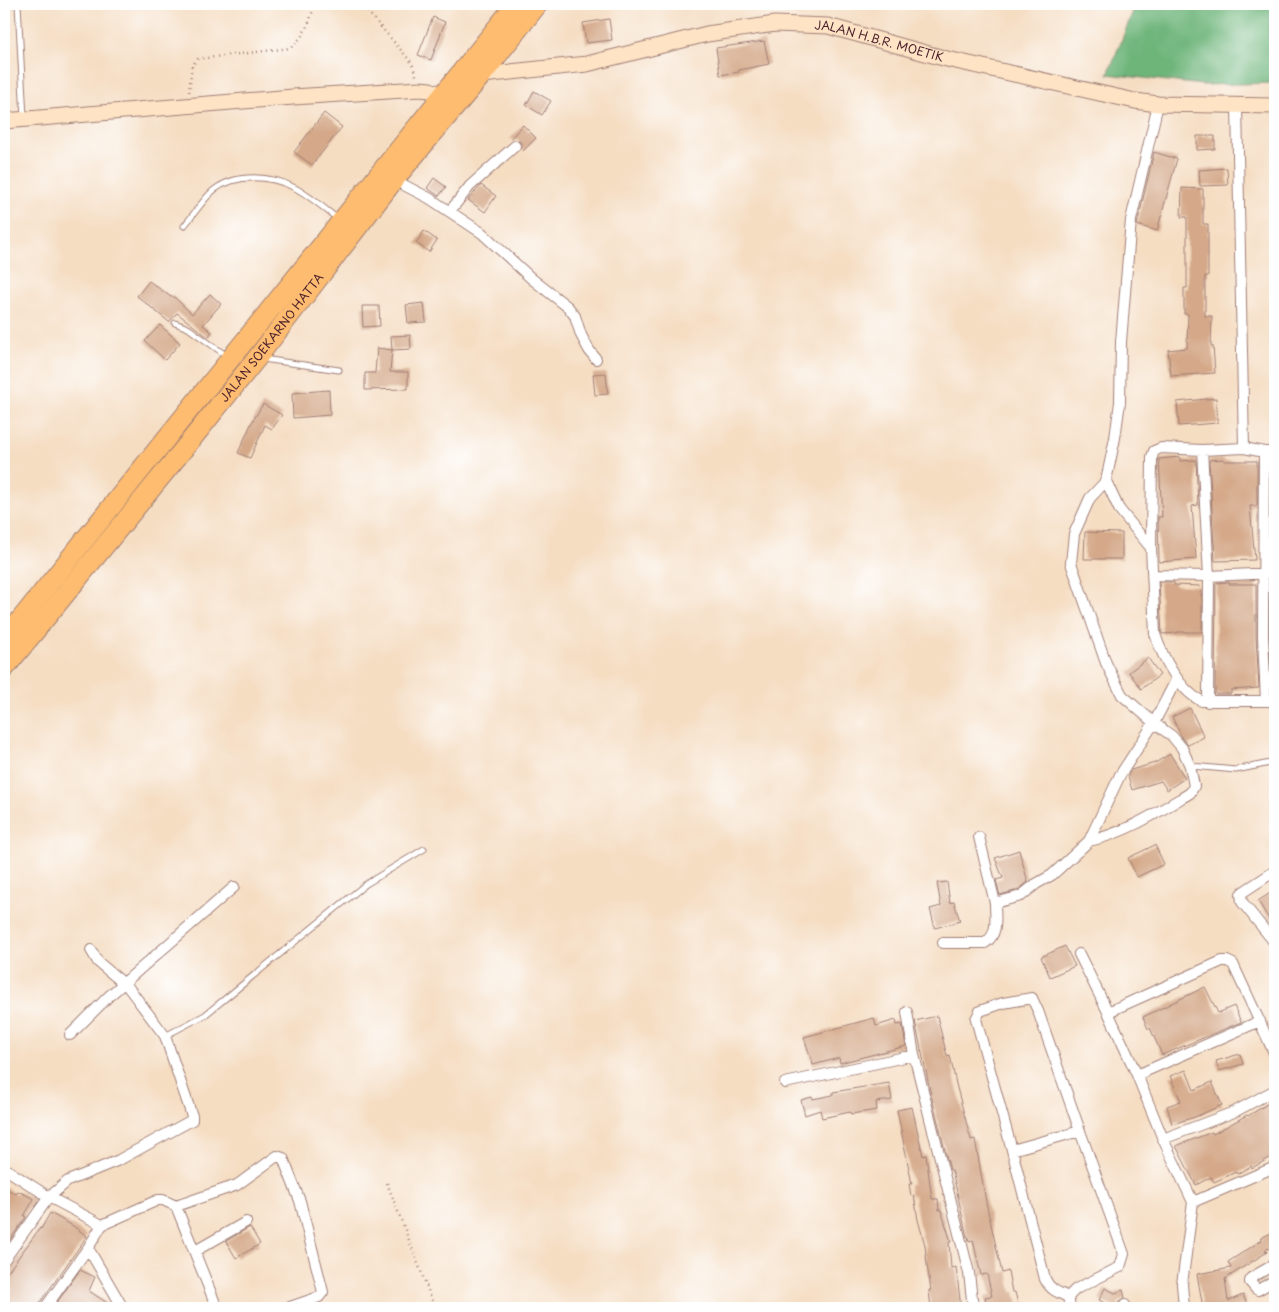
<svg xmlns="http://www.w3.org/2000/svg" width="1279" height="1312" font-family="'Playpen Sans',sans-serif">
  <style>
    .forest { fill: #6eb57a; stroke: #5c6a52 }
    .building { fill: #d4a888 }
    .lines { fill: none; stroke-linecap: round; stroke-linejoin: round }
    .lane-casing { stroke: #a07e76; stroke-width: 7 }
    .street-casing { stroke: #a07e76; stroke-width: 12 }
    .secondary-casing { stroke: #a07e76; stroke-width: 17 }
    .highway-casing { stroke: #a07e76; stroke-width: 21 }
    .path { stroke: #a07e76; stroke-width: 2.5; stroke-dasharray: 1 4; stroke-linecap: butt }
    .lane { stroke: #fff; stroke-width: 5 }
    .street { stroke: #fff; stroke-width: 10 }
    .secondary { stroke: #fee4c5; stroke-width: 15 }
    .highway { stroke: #fdbc6f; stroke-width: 19 }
    .labels { text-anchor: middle; stroke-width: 4.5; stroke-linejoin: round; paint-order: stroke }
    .street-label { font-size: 12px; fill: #4a1f2b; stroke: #fff }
  </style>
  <rect width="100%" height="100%" fill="#fff"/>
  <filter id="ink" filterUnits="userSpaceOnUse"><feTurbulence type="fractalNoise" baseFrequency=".02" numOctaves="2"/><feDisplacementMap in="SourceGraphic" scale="10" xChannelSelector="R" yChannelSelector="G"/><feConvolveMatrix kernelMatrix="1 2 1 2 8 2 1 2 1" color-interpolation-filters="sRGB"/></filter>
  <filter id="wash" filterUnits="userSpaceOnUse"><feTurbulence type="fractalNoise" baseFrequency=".0096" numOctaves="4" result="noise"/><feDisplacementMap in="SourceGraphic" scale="20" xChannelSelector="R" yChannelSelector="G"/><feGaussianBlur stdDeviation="1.12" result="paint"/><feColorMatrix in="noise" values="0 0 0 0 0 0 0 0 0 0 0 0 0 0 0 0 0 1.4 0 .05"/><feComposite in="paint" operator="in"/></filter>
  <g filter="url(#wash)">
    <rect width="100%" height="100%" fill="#f5ddc2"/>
    <path class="forest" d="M1136,4H1275V83L1203,85L1108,74Z"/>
    <g id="blocks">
      <path class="building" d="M433,17L445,22L431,60L418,55Z
        M609,19L612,40L586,43L583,23Z
        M764,41L769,64L739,70V72L720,75L716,48Z
        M534,91L551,101L542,115L526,105Z
        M324,113L342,127L312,165L294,152Z
        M523,125L536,138L523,151L521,149L522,145L520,141L510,139Z
        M1197,136H1215V149L1197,150Z
        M1154,152L1177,159L1157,231L1137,225Z
        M1227,168L1228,185L1200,186L1199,170Z
        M434,178L446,187L439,196L427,188Z
        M481,185L496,196L485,212L468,200Z
        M1182,188L1203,189V224H1208V276H1205V316H1212L1211,346H1213L1215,373L1171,376L1168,350L1187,348L1188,314H1184V288H1187V217H1181Z
        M424,231L437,240L429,252L416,243Z
        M149,281L171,297L172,295L192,314L210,294L221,304L203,325L212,332L208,337L177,313L169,322L137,296Z
        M424,303L426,322L408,323L406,305Z
        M362,306H379L380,326L363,327Z
        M160,325L180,343L165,360L145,341Z
        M410,335L411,349L392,350L391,336Z
        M377,348L392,350L390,372H408V389L365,390V373H375Z
        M606,373L608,394L595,395L593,374Z
        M329,390L330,415L293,418L292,393Z
        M1216,398L1218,423L1179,426L1177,402Z
        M263,404L282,415L272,429L265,425L250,458L238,453L252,422Z
        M1180,457V461L1196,460L1198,505L1192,506L1196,559L1159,562L1158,517H1162L1159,459Z
        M1224,459V461H1257V506H1250L1255,560L1215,561L1209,460Z
        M1271,460H1275V506H1271Z
        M1085,532L1122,533V559H1084Z
        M1159,582H1174V585L1200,586L1202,600V632H1177V633L1162,634Z
        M1229,582V584H1256V636L1259,688L1231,690V694H1215L1216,583Z
        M1270,584H1275V688H1272L1270,636Z
        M1148,658L1160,675L1141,689L1129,672Z
        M1190,708L1204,737L1188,745L1182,738L1172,717Z
        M1170,754L1185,778L1167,790L1161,781L1132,790L1128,776L1131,770L1155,763Z
        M1155,845L1164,864L1137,877L1128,858Z
        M1019,850L1028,882L1018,890L1000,895L996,880L1003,878L995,858Z
        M947,882L950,903L954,902L960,921L935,928L930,909L941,906L937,883Z
        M1275,890V929L1258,901Z
        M1065,946L1075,966L1050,977L1041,957Z
        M1205,987L1218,1013L1234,1006L1241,1022L1162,1055L1150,1028L1148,1029L1143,1017Z
        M937,1016L947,1056L950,1055L956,1084L971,1140L975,1139L986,1202L1002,1273L1008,1271L1012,1292H1015L1019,1308H987L985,1297L992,1296L987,1274L981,1275L973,1240L969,1241L968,1236L967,1237L952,1170H950L930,1090L915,1021Z
        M874,1018L876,1026L896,1020L897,1025L902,1024L906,1046L840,1063L839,1058L813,1065L804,1037Z
        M1240,1054L1243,1064L1219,1071L1216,1061Z
        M1186,1070L1194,1090L1212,1082L1222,1105L1195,1117L1172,1124L1167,1106L1181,1101L1170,1076Z
        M889,1083L892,1100L876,1102L877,1110L851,1114L850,1112L822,1118L820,1110L805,1115L801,1100L812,1097L813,1099L833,1095V1092Z
        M1275,1099V1123L1271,1126L1275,1134V1155L1252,1168L1251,1166L1237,1174L1236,1172L1214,1182L1211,1177L1196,1185L1176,1146L1212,1132L1213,1134L1247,1115L1248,1116Z
        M912,1107L923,1156L926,1155L932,1199H938L939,1210H941L951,1242H949L951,1268L956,1267L961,1308H931L929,1290H931L927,1265L925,1245L918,1220L914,1195L911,1196L909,1184H912L897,1110Z
        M4,1187L16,1194L18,1191L34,1199L24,1216L26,1217L4,1248Z
        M50,1213L73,1226L87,1236L39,1304L38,1308H4V1277L40,1228L41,1229Z
        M250,1227L260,1244L236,1258L226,1241Z
        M1275,1231V1245L1265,1250L1267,1252L1225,1279L1228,1301L1243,1295L1247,1304L1236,1308H1203L1197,1274L1231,1268L1228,1262L1262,1240L1261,1238Z
        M80,1270L95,1277L89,1291L115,1308H53Z
        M1105,1288L1115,1293L1123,1290L1125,1298L1119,1301L1118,1308H1112L1111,1306L1099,1300Z"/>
    </g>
  </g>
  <g filter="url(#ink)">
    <use href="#blocks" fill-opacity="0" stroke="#a07e76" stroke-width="1"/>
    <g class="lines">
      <defs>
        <path id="lane" d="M18,4L24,118
          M184,226C193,216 203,199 214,190C236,173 271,175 295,188C310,196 325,209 339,220
          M175,323L188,328L227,356
          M263,359L339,370
          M1191,766L1236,770L1275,762
          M165,1036L205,1015L366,884L424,849"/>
        <path id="street" d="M1237,106L1244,448
          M394,180L429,198L482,233L532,279L568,307L575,316L581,335L589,350L596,359
          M450,211L470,186L515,146
          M1202,450L1209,576L1208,702
          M1264,452L1263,636L1266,701
          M1275,452H1264L1244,448L1202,450L1161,448L1154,451L1152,457L1151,548L1155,634C1162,656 1180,692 1202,701H1275
          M1106,481L1119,509L1151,548
          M1152,575L1209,576L1275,573
          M979,837L995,903L1021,896L1036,884L1052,875L1089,841L1120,775L1154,723L1177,678
          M1089,841C1126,833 1158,812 1190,793L1194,786L1190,766L1182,748L1172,736L1154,723L1122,695L1106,663L1071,563L1074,534L1090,498L1106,481L1115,438L1120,402L1121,342L1131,220L1158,104
          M1275,871L1243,892L1241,894L1242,902L1275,943
          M943,943H985C999,934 995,917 995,903
          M1079,954L1108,1012L1137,1075L1163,1139L1193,1202L1182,1284L1184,1308
          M907,1012L914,1055L969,1273L973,1308
          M1108,1012L1222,961H1227L1233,964L1275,1055
          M70,1035L109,996L234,887
          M1137,1075L1260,1021
          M785,1083L914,1055
          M1080,1131L1124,1254L1120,1267L1076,1289L1068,1297C1058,1292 1050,1290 1045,1279L1012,1150Z
          M1163,1139L1234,1112L1275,1090
          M1012,1150L976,1019L980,1011L1003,1003L1032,998L1038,1011L1080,1131
          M4,1168L49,1197L102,1225L88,1248L45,1308
          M1193,1202L1275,1167
          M176,1206L237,1185L277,1156L283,1158L300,1201L323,1292L319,1297L287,1308
          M102,1225L158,1200H163L176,1206L217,1308
          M88,1248L123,1308
          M195,1251L246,1222
          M4,1260L49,1197L68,1181L119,1160L192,1120V1116L165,1036L128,987L98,962L91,950
          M1275,1264L1251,1278L1250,1282L1256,1289L1258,1290L1275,1280
          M1068,1297L1070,1308
          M1125,1305V1308"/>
        <g id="secondary">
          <path id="s1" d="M482,75L587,64L707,34L775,24L828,26L947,59L1135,101L1158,104L1275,106"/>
          <path d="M4,121L293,97L420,89L430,90L442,95"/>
        </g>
        <g id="highway">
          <path d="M4,640L516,4"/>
          <path id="s2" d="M4,669L191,440L257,358L394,180L482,75L538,4"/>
        </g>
      </defs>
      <use href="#lane" class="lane-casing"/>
      <use href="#street" class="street-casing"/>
      <use href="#secondary" class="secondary-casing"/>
      <use href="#highway" class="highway-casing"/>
      <path class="path" d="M361,4L412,63L417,78
        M189,92L192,65L198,59L290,48C305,37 310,20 315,4
        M387,1183L435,1308"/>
      <use href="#lane" class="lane"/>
      <use href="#street" class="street"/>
      <use href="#secondary" class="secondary"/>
      <use href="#highway" class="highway"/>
    </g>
  </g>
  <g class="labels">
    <g class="street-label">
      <text dy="4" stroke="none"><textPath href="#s1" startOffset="404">JALAN H.B.R. MOETIK</textPath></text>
      <text dy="4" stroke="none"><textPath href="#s2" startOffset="426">JALAN SOEKARNO HATTA</textPath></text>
    </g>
  </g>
  <rect width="1279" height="1312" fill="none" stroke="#fff" stroke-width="20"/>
</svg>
